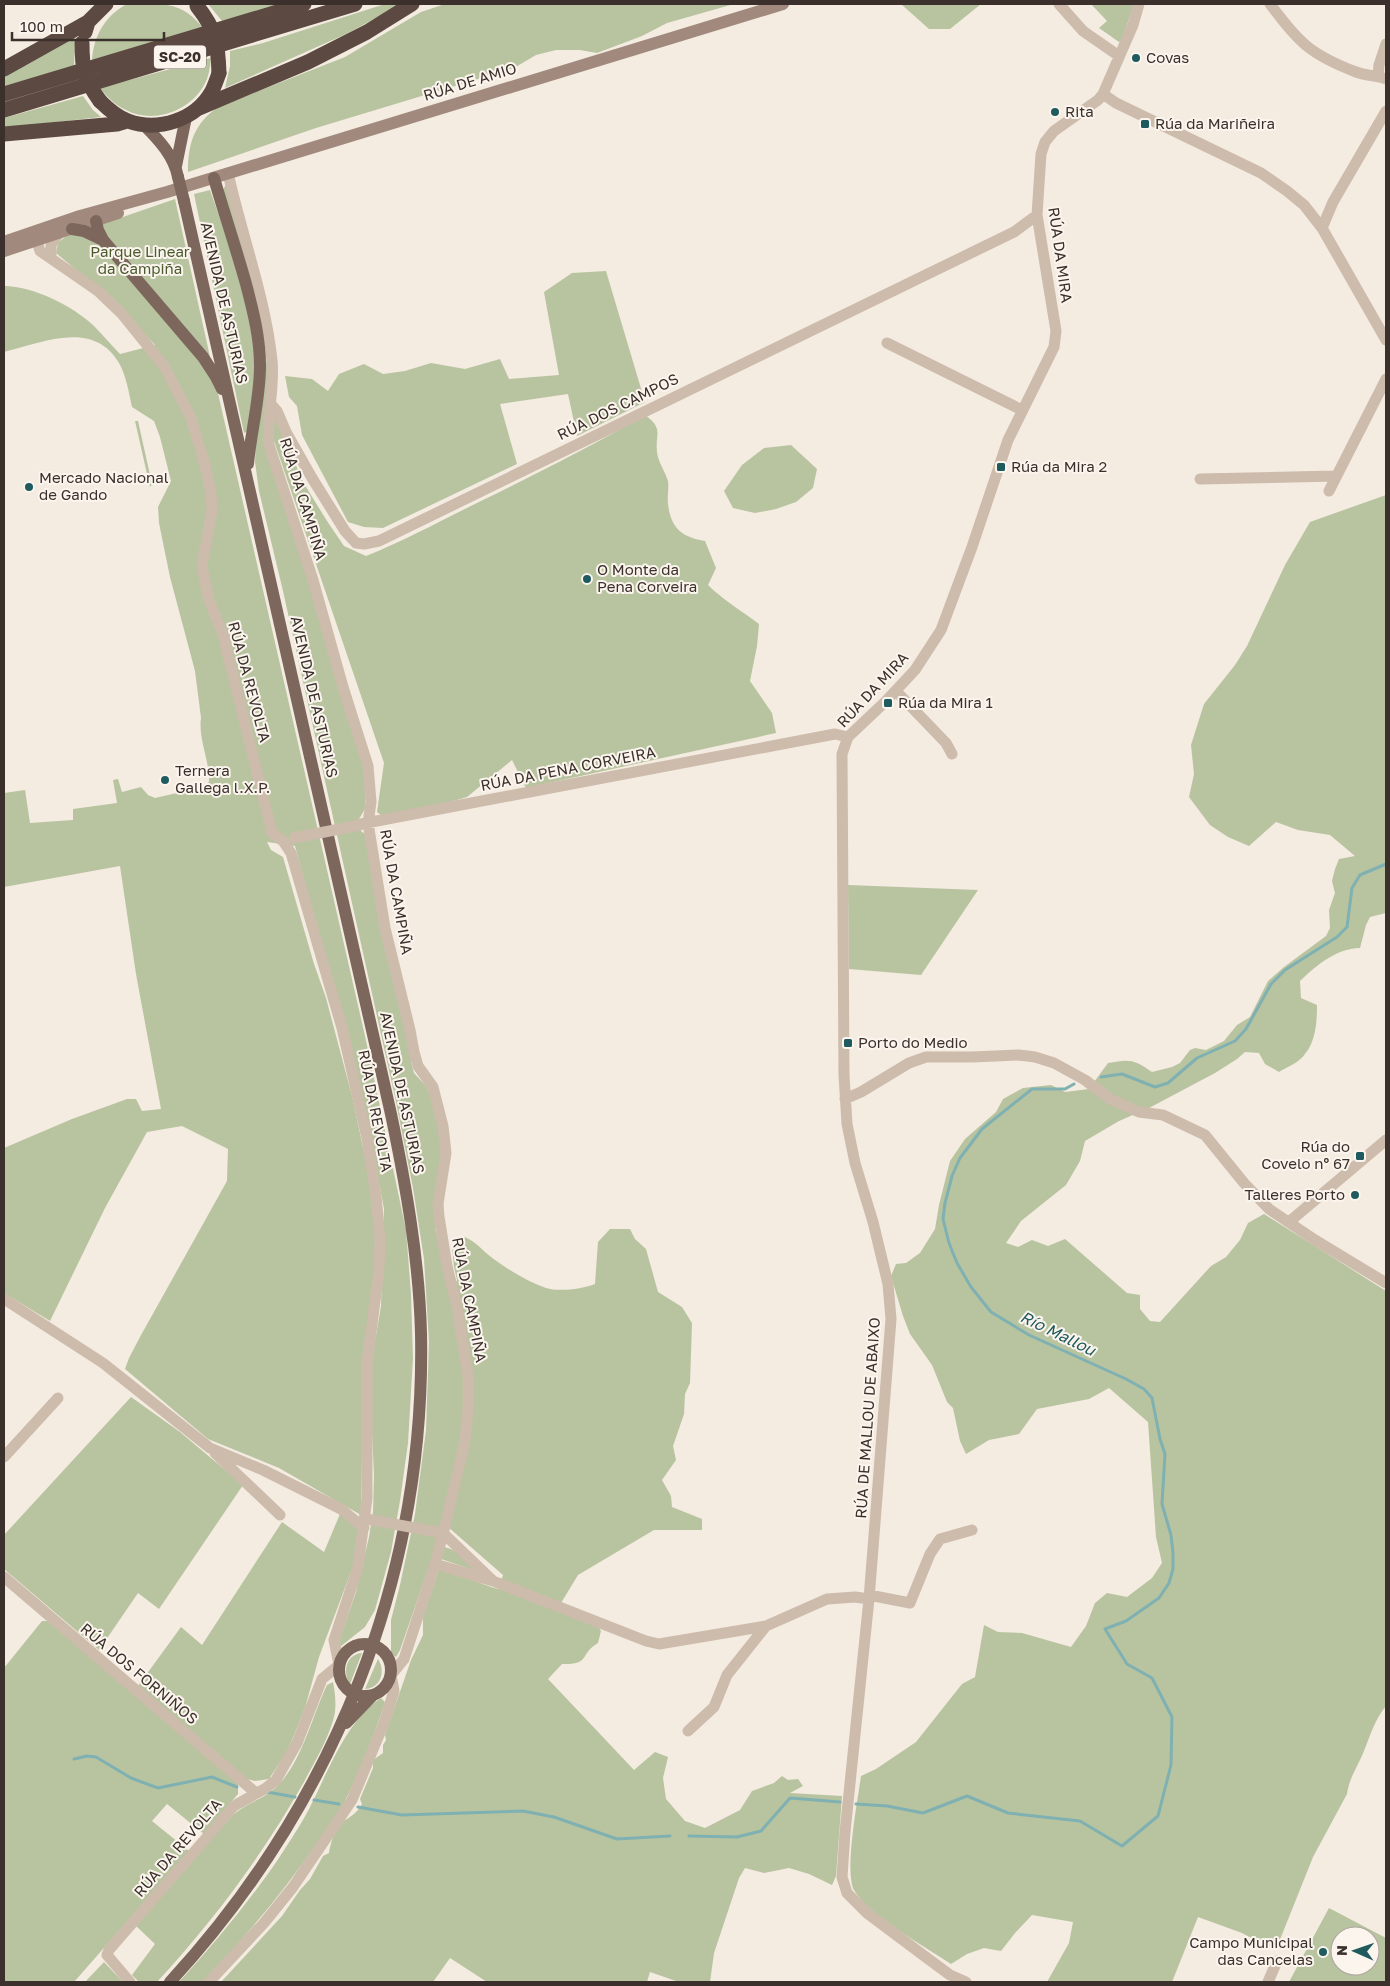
<svg xmlns="http://www.w3.org/2000/svg" width="1390" height="1986" font-family="'Golos Text',sans-serif">
  <style>
    .green { fill: #b8c4a0; fill-rule: evenodd }
    .lines { fill: none; stroke-linecap: round; stroke-linejoin: round }
    .stream { stroke: #7fb0b2; stroke-width: 3 }
    .street { stroke: #cdbbac; stroke-width: 11 }
    .secondary { stroke: #a18a7d; stroke-width: 12 }
    .primary { stroke: #7d675c; stroke-width: 12 }
    .highway { stroke: #5c4a42; stroke-width: 15 }
    .street-bridge { stroke: #cdbbac; stroke-width: 11 }
    .primary-bridge { stroke: #7d675c; stroke-width: 12 }
    .highway-bridge { stroke: #5c4a42; stroke-width: 15 }
    .poi-dot { fill: #1f5a5e; stroke: #fbf5ee; stroke-width: 2 }
    .labels { text-anchor: middle; stroke-width: 4; stroke-linejoin: round; paint-order: stroke }
    .shield { fill: #fbf5ee; stroke: #756b66; stroke-width: 1 }
    .shield-label { font-size: 14px; font-weight: bold; fill: #3b302b }
    .poi-label { font-size: 15px; fill: #3b302b; stroke: #fbf5ee; text-anchor: start }
    .street-label { font-size: 15px; fill: #3b302b; stroke: #fbf5ee }
    .park-label { font-size: 15px; fill: #4a5a2e; stroke: #fbf5ee }
    .water-label { font-size: 16px; font-style: italic; fill: #1f5a5e; stroke: #fbf5ee }
  </style>
  <rect width="100%" height="100%" fill="#f4ebe1"/>
  <path class="green" d="M127,4C161,4 181,0 203,28L92,60C94,35 105,16 127,4Z
    M208,4H283L222,21Z
    M385,4H402L346,34L225,88L230,66V51L263,43Z
    M445,4H734L667,23L642,36L597,53L580,50H556L536,55L514,68L316,128L188,172C188,143 194,124 218,107L345,57L421,12Z
    M901,4H981L950,29H929Z
    M1091,4H1134L1122,40L1119,42L1099,28L1107,21Z
    M75,37L74,67L4,86V73Z
    M211,58C210,67 209,78 203,87C188,112 152,124 126,110C115,105 107,97 100,88Z
    M83,96L93,110L101,117L4,128V118Z
    M225,186H227L258,297L270,386L265,419L364,767L366,785L365,809L359,819L361,831L365,834L411,1054V1062L414,1073L426,1086L436,1105L442,1156L435,1228L451,1294L457,1280L454,1267L452,1247L461,1236C476,1240 483,1252 495,1260C510,1271 529,1282 546,1288C558,1292 583,1289 595,1284L598,1242L610,1229H630L635,1239L646,1249L658,1292L682,1307L692,1323L690,1383L685,1394L684,1414L673,1446L676,1460L662,1480L671,1496L672,1507L702,1519V1530H654L578,1575L561,1603L591,1615L601,1631L598,1643C579,1654 591,1665 562,1664L548,1679L634,1770L655,1752L668,1757L663,1778L666,1799L685,1821L705,1828L740,1810L752,1791L774,1783L782,1776L788,1780L798,1779L803,1786L790,1793L842,1796L836,1876L832,1885L809,1874L789,1868L764,1873L745,1868L739,1878L714,1953L710,1982L676,1981L650,1972L647,1982H487L450,1958L433,1982H221L282,1916L300,1890L310,1879L323,1856L329,1853C330,1845 335,1828 341,1823C349,1817 357,1814 362,1804L360,1799L373,1768V1760L383,1753V1745L386,1740L385,1735L411,1660L423,1635V1617L439,1569C460,1575 478,1583 498,1589L503,1575L448,1527L438,1541L400,1650L396,1657L391,1654V1620L400,1585L415,1514L426,1430L429,1342L424,1259L413,1188L396,1102L283,591L259,491L255,462L256,438L263,388L223,190Z
    M210,190C228,242 253,307 255,362C255,385 251,408 248,431L244,433L194,194Z
    M175,199L220,402L365,1036L406,1230L411,1294L413,1358L408,1443L400,1501L391,1552L375,1610L365,1627L340,1647L338,1644L356,1592L369,1537L373,1512L374,1476L371,1410L372,1359L381,1306L384,1209L368,1123L295,846L267,842L271,850L283,857L314,964L326,998L352,1096L369,1175L376,1249L362,1451L361,1515L279,1468L208,1439L125,1369L129,1358L140,1337L227,1181L228,1149L182,1126L147,1132L105,1208L50,1321L4,1293V1148L72,1119L127,1099H136L142,1111L161,1109L136,974L120,866L4,887V793L25,790L30,823L73,820V809L117,803L113,780L118,779L122,792L141,787L148,795L155,798L199,788L209,782C210,761 198,739 201,718L195,671L170,577L159,523L158,507L171,481L160,437L154,421L132,407C129,393 126,375 119,363C93,319 42,343 4,352V286C33,286 73,306 94,326C103,335 111,345 120,354L155,345L111,299L56,253L58,243L65,237Z
    M606,271L645,402L577,436L568,394L500,404L517,464L383,528L364,527L348,522L302,435L297,406L289,397L285,376L312,379L328,391L339,374L364,364L383,374L405,371L431,363L465,369L500,359L509,379L559,375L544,292L572,273Z
    M645,415C664,429 655,433 657,452C658,462 665,471 668,481C669,489 667,497 668,504C671,529 682,537 705,541L716,568L708,585C723,600 742,611 759,624L757,646L750,681L772,713L776,733L526,788L512,760L467,797L434,807L382,816L377,812L384,763L274,441L272,431L275,416L303,482L327,521L344,546L366,556C406,540 444,519 483,500C538,473 592,446 645,415Z
    M135,421H138L152,484L150,487Z
    M791,445L817,469L813,488L796,502L776,509L755,513L733,508L724,491L742,465L764,448Z
    M1386,495V913L1370,917L1366,925L1360,948C1335,949 1317,965 1300,981L1301,998L1317,1005C1317,1021 1316,1041 1305,1054C1300,1062 1287,1067 1279,1072L1265,1064L1259,1053L1245,1052L1237,1059L1215,1073L1149,1108L1119,1121L1085,1141L1080,1161L1066,1185L1021,1221L1006,1243L1018,1247L1032,1240L1048,1246L1065,1239L1127,1293L1140,1295V1309L1150,1321L1160,1322L1211,1266L1226,1257L1240,1240L1248,1223L1264,1214L1386,1291V1706C1375,1719 1370,1736 1364,1751C1358,1766 1349,1778 1347,1794L1313,1857L1279,1942L1272,1949L1242,1933L1198,1917L1172,1982H1047L1069,1943L1073,1922L1032,1915L1015,1933L1001,1951L984,1948L967,1954L951,1964C927,1948 867,1914 854,1890C844,1872 858,1798 861,1776L876,1769L916,1742L962,1684L975,1677L984,1625L998,1632L1022,1633L1071,1647L1086,1626L1095,1603L1107,1593L1127,1597L1152,1578L1162,1563L1156,1537L1148,1422L1109,1388L1089,1399L1037,1409L1019,1434L989,1440L966,1454L960,1441L953,1408L947,1402L932,1365L910,1334L903,1316L891,1276L896,1264L906,1263L920,1253L935,1229L939,1205L950,1161L965,1139L996,1112L1003,1099L1023,1088L1051,1085L1065,1092L1089,1089L1108,1063C1129,1059 1134,1059 1152,1072L1172,1067L1180,1063L1190,1050L1195,1048L1206,1050L1224,1041L1237,1025L1250,1017L1268,981L1284,967L1326,936L1330,928L1329,910L1335,893L1332,881L1335,869L1339,859L1355,856L1330,835L1298,830L1276,822L1249,846L1228,837L1210,825L1189,797L1194,774L1191,745L1204,704L1235,665L1247,646L1285,565L1310,522Z
    M848,885L978,890L921,975L849,969Z
    M131,1397L180,1432L243,1485L159,1609L138,1593L99,1650L4,1569V1535Z
    M340,1514L358,1528L355,1561L319,1657L305,1708L288,1750L269,1779L255,1781L247,1779L138,1686L181,1627L202,1645L282,1522L324,1552Z
    M444,1547C457,1549 467,1562 476,1571L441,1559Z
    M42,1621H48L238,1784V1794L204,1834L167,1804L152,1821L189,1851L74,1982H4V1668Z
    M362,1653L350,1684C342,1673 346,1654 362,1653Z
    M378,1659C386,1671 381,1688 365,1689Z
    M333,1682C335,1692 336,1702 335,1712C331,1735 314,1763 304,1782C262,1856 214,1920 157,1982H139L132,1975L155,1944L135,1925L232,1816C245,1804 261,1800 274,1789C301,1766 312,1716 327,1685Z
    M381,1698L385,1702C375,1734 362,1765 348,1795C340,1812 328,1828 317,1843C283,1893 244,1938 203,1982H179C214,1944 247,1904 277,1861C288,1844 300,1826 309,1809C327,1774 347,1719 381,1698Z
    M1329,1908L1386,1938V1982H1289ZM1340,1936H1370V1966H1340Z
    M104,1962L123,1982H85Z"/>
  <g class="lines">
    <path class="stream" d="M1101,1077L1122,1074L1155,1087L1168,1083L1197,1058L1235,1041L1246,1029L1271,984L1285,970L1337,937L1347,927L1352,888L1360,875L1386,864
      M74,1759L87,1756L96,1757L131,1778L158,1788L212,1777L237,1787
      M267,1792L295,1797
      M314,1800L339,1804
      M856,1804L887,1806L923,1813L967,1796L1008,1813L1080,1821L1122,1846L1158,1816L1171,1765L1172,1717L1152,1678L1127,1664L1105,1629L1126,1621L1159,1598L1169,1583L1173,1569V1553L1171,1535L1162,1504L1165,1454L1160,1439L1152,1398L1144,1389L1126,1379L1029,1335L991,1312L971,1287L957,1263L949,1243L943,1219L945,1203L952,1176L960,1158L982,1129L1032,1089H1065L1074,1084
      M358,1807L402,1815L523,1811L554,1817L617,1839L670,1836
      M689,1836L737,1837L761,1831L790,1798L840,1802"/>
    <path class="street" d="M1059,4L1083,31L1119,56
      M1270,4C1300,43 1309,54 1356,72C1366,76 1377,75 1386,79
      M1378,76L1379,65L1386,44
      M1103,94L1116,103L1261,173L1287,191L1304,205L1322,228L1386,340
      M1322,228L1333,202L1386,111
      M37,241L40,251L98,291L122,314L164,366L191,418L205,465L211,493L212,511L202,565L204,577L209,600L223,635L272,833L283,841L291,853L342,1028L367,1138L376,1196L380,1238L379,1270L367,1363V1498L358,1567L334,1640L339,1665L322,1679L297,1743L276,1780L266,1788L234,1806L109,1950L107,1955L130,1982
      M51,255V245L59,233
      M887,343L1022,410
      M271,404L277,411L286,432L312,478L345,531L356,543L364,544L379,541L1014,232L1037,215
      M1200,479L1336,476
      M1329,491L1386,379
      M896,691L946,743L952,754
      M361,824L835,734L848,737
      M845,1099L861,1092L909,1063L926,1057H972L1019,1055L1035,1057L1054,1063L1085,1080L1110,1099L1139,1112L1163,1115L1205,1135L1244,1183L1269,1209L1315,1240L1386,1283
      M1289,1222L1386,1140
      M4,1299L103,1363L210,1448L263,1470L341,1509L364,1528
      M215,1453L280,1515
      M4,1457L58,1398
      M443,1533L492,1580
      M435,1564L493,1581L646,1641L659,1644L766,1626L827,1599L855,1597L869,1599
      M4,1577L256,1793
      M869,1595L910,1603L930,1554L940,1539L972,1530
      M688,1731L714,1707L727,1675L766,1626
      M209,1982L264,1923L293,1887L352,1800L384,1723L394,1691L391,1675L404,1659L435,1564L445,1526L465,1441L468,1410V1376L457,1307L447,1266L439,1217L438,1204L446,1153L443,1126L433,1087L418,1066L414,1052L410,1030L385,928L368,823L371,802L368,766L343,687L313,580L269,445C266,416 275,389 272,360C265,296 242,236 228,173
      M966,1982L950,1975L923,1955L867,1913L847,1893L842,1877L845,1832L869,1599L891,1319L888,1284L873,1222L855,1163L847,1124L844,1075L842,754L848,737L885,702L915,670L941,630L972,547L1008,440L1054,347L1056,331L1037,215L1041,154L1045,142L1054,131L1098,100L1103,94L1133,25L1139,4
      M1268,1982L1277,1961"/>
    <path class="secondary" d="M4,242L80,216L167,192L783,4
      M4,251L118,213"/>
    <path class="primary" d="M144,125C159,140 174,156 178,177
      M176,166L186,117
      M214,178C224,213 236,248 246,284C253,311 260,337 260,366C260,399 251,431 248,464
      M96,221L98,230L103,240L203,357L216,377L222,389
      M72,229L84,231L103,240
      M339 1670a26 26 0 1 1 52 0a26 26 0 1 1-52 0Z
      M346,1723L372,1696
      M170,1982C334,1804 426,1576 421,1333C419,1259 406,1186 391,1114L184,201"/>
    <path class="highway" d="M85,32L88,22L106,4
      M4,69L88,22
      M4,94L304,4
      M100,101C108,109 117,117 128,121C158,132 196,120 212,91C215,85 217,79 219,73
      M199,108L308,62L367,32L412,4
      M4,110L355,4
      M4,134L117,124L127,121"/>
    <path class="street-bridge" d="M294,838L360,825
      M366,1519L443,1533"/>
    <path class="primary-bridge" d="M178,177L184,201"/>
    <path class="highway-bridge" d="M197,6C216,30 218,43 219,73
      M82,43C82,70 84,79 100,101"/>
  </g>
  <g class="poi-dot">
    <circle cx="1136" cy="58" r="5"/>
    <circle cx="1055" cy="112" r="5"/>
    <rect x="1140" y="119" width="10" height="10" rx="2.5"/>
    <rect x="996" y="462" width="10" height="10" rx="2.5"/>
    <circle cx="29" cy="487" r="5"/>
    <circle cx="587" cy="579" r="5"/>
    <rect x="883" y="698" width="10" height="10" rx="2.5"/>
    <circle cx="165" cy="780" r="5"/>
    <rect x="843" y="1038" width="10" height="10" rx="2.5"/>
    <rect x="1355" y="1151" width="10" height="10" rx="2.5"/>
    <circle cx="1355" cy="1195" r="5"/>
    <circle cx="1323" cy="1952" r="5"/>
  </g>
  <g class="labels">
    <rect class="shield" x="154" y="45.5" width="52" height="23" rx="4"/>
    <g class="shield-label">
      <text x="180" y="62">SC-20</text>
    </g>
    <g class="poi-label">
      <text x="1146" y="63">Covas</text>
      <text x="1065" y="117">Rita</text>
      <text x="1155" y="129">Rúa da Mariñeira</text>
      <text x="1011" y="472">Rúa da Mira 2</text>
      <text x="39" y="483">Mercado Nacional<tspan x="39" dy="17">de Gando</tspan></text>
      <text x="597" y="575">O Monte da<tspan x="597" dy="17">Pena Corveira</tspan></text>
      <text x="898" y="708">Rúa da Mira 1</text>
      <text x="175" y="776">Ternera<tspan x="175" dy="17">Gallega l.X.P.</tspan></text>
      <text x="858" y="1048">Porto do Medio</text>
      <text x="1350" y="1152" text-anchor="end">Rúa do<tspan x="1350" dy="17">Covelo nº 67</tspan></text>
      <text x="1345" y="1200" text-anchor="end">Talleres Porto</text>
      <text x="1313" y="1948" text-anchor="end">Campo Municipal<tspan x="1313" dy="17">das Cancelas</tspan></text>
    </g>
    <g class="street-label">
      <text transform="translate(470 82) rotate(-17)" y="5">RÚA DE AMIO</text>
      <text transform="translate(1060 255) rotate(82)" y="5">RÚA DA MIRA</text>
      <text transform="translate(224 303) rotate(77)" y="5">AVENIDA DE ASTURIAS</text>
      <text transform="translate(618 407) rotate(-26)" y="5">RÚA DOS CAMPOS</text>
      <text transform="translate(303 499) rotate(73)" y="5">RÚA DA CAMPIÑA</text>
      <text transform="translate(249 682) rotate(75)" y="5">RÚA DA REVOLTA</text>
      <text transform="translate(873 690) rotate(-47)" y="5">RÚA DA MIRA</text>
      <text transform="translate(314 697) rotate(77)" y="5">AVENIDA DE ASTURIAS</text>
      <text transform="translate(568 769) rotate(-11)" y="5">RÚA DA PENA CORVEIRA</text>
      <text transform="translate(396 892) rotate(80)" y="5">RÚA DA CAMPIÑA</text>
      <text transform="translate(402 1093) rotate(78)" y="5">AVENIDA DE ASTURIAS</text>
      <text transform="translate(375 1111) rotate(79)" y="5">RÚA DA REVOLTA</text>
      <text transform="translate(469 1300) rotate(79)" y="5">RÚA DA CAMPIÑA</text>
      <text transform="translate(868 1418) rotate(-86)" y="5">RÚA DE MALLOU DE ABAIXO</text>
      <text transform="translate(139 1674) rotate(40)" y="5">RÚA DOS FORNIÑOS</text>
      <text transform="translate(178 1848) rotate(-49)" y="5">RÚA DA REVOLTA</text>
    </g>
    <g class="park-label">
      <text x="140" y="257">Parque Linear<tspan x="140" dy="17">da Campiña</tspan></text>
    </g>
    <g class="water-label">
      <text transform="translate(1058 1333) rotate(26)" y="6">Río Mallou</text>
    </g>
  </g>
  <rect width="1390" height="1986" fill="none" stroke="#3b302b" stroke-width="10"/>
  <g transform="translate(1355 1951) rotate(272)"><circle r="24" fill="#fbf5ee" stroke="#aea6a0"/>
  <path d="M0-4L9 19L0 12L-9 19Z" fill="#1f5a5e"/>
  <text y="-8" font-size="14" font-weight="bold" text-anchor="middle" fill="#3b302b">N</text>
  </g>
  <path d="M12 32v8h152v-8" fill="none" stroke="#3b302b" stroke-width="2.5"/>
  <text x="20" y="32" font-size="15" fill="#3b302b" stroke="#fbf5ee" stroke-width="4" paint-order="stroke">100 m</text>
</svg>
